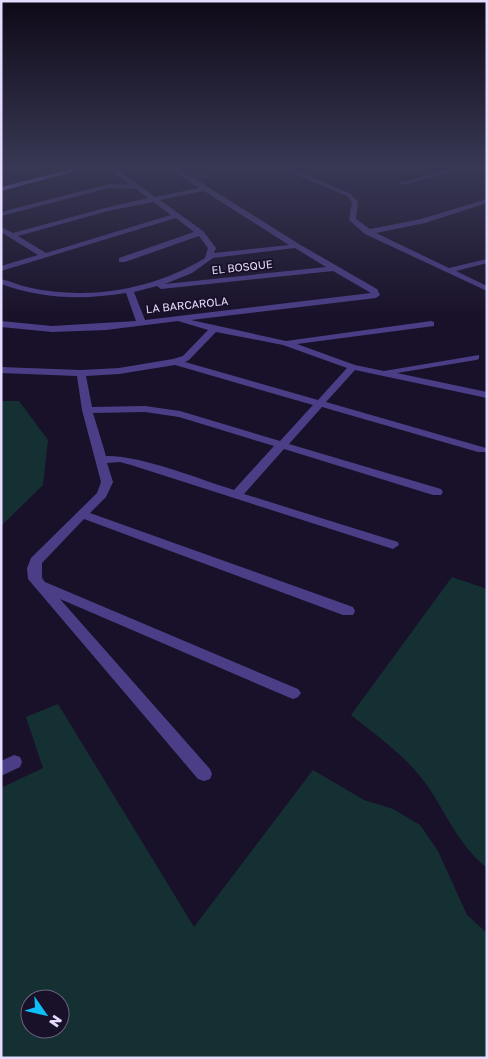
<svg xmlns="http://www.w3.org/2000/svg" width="488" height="1059" font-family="'Golos Text',sans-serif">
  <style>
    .green { fill: #153033; fill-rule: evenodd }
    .building { fill: #2d1e4a }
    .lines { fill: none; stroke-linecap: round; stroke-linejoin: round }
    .minor { fill: #4b3e87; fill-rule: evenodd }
    .secondary { fill: #8c75fb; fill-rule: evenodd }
    .labels { text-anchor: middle; stroke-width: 4; stroke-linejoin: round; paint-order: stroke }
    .far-street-label { font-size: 11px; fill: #e4dbfe; stroke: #191129 }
  </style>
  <rect width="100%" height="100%" fill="#191129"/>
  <path class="green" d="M1,401H19L48,440L43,485L1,526Z
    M452,577L487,589V868C461,847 448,818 431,791C410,759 380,738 351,715Z
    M58,704L194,927L313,770L364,800L393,809L420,825L438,851L467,915L487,933V1058H1V788L43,768L26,717ZM30,999H60V1029H30Z"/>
  <path class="building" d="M179,167L203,168L207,171L193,174L201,172L209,178L198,180Z"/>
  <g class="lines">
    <path class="minor" d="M107,167H114L155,197L199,188L168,167H176L299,244L377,289L380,295L376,298L191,320L286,341L431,321L434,322V326L297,344L355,365L384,371L479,355V359L476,360L397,373L487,392V398L355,370L326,402L486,448V452H478L322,407L289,444L441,489L443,492L441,495H433L284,449L244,494L398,542L399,545L393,549L131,465L120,462L107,463L113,482L106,497L90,513L353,607L355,611L353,615H343L84,519L42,563V578L45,582L298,689L301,693L298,697L293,699L288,697L60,599L210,769L212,774L210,779L204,781L198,779L28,579L27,568L31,558L97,493L101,482L82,410L77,376L1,373V367L81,370L119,368L173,359L183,356L208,330L178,321L106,330L52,332L1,327V321L52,326L136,321L126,293C83,300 42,299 1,284V279C10,281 18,285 27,287C87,301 153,290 205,258L208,248L199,236L125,262H119V258L194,232L176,218L1,271V266L38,255L1,232V227L13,233L105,208L148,198L136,189L109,188L1,216V212L109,184L130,185ZM204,191L289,245L214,253L216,248L203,231L160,200ZM153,202L171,215L46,253L18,236L108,211ZM295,248L326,267L165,284L192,273L213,258ZM333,271L371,293L145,320L134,292L157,286L161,289ZM216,332L283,345L347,368L318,400L185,362L189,360ZM175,365L313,405L280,441L180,411L145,406L92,407L86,376L119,374ZM145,412L179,417L274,446L234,490C199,479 140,455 106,456L93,413Z
      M278,167H287L351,194L358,202L356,219L370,229L421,219L487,199V203L425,223L376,233L449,268L487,259V263L456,271L487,286V291L365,234L349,220L352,202L347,196Z
      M458,167H470L402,185L399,183Z
      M14,755L20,757L22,762L20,767L1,776V761Z"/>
    <path class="secondary" d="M80,167H92L1,191V187Z"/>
  </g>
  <linearGradient id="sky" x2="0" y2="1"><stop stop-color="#0e0917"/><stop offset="0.53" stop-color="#383854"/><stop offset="1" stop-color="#383854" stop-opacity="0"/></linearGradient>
  <rect width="488" height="316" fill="url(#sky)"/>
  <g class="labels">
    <g class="far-street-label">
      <text transform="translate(242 267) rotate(-6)" y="4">EL BOSQUE</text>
      <text transform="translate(187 305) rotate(-6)" y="4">LA BARCAROLA</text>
    </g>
  </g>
  <rect width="488" height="1059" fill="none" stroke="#e4dbfe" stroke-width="5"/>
  <g transform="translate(45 1014) rotate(124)"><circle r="24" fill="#191129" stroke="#6a627e"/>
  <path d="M0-4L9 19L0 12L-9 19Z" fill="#0ebef7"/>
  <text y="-8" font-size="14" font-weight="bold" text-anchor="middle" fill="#e4dbfe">N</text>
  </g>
</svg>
